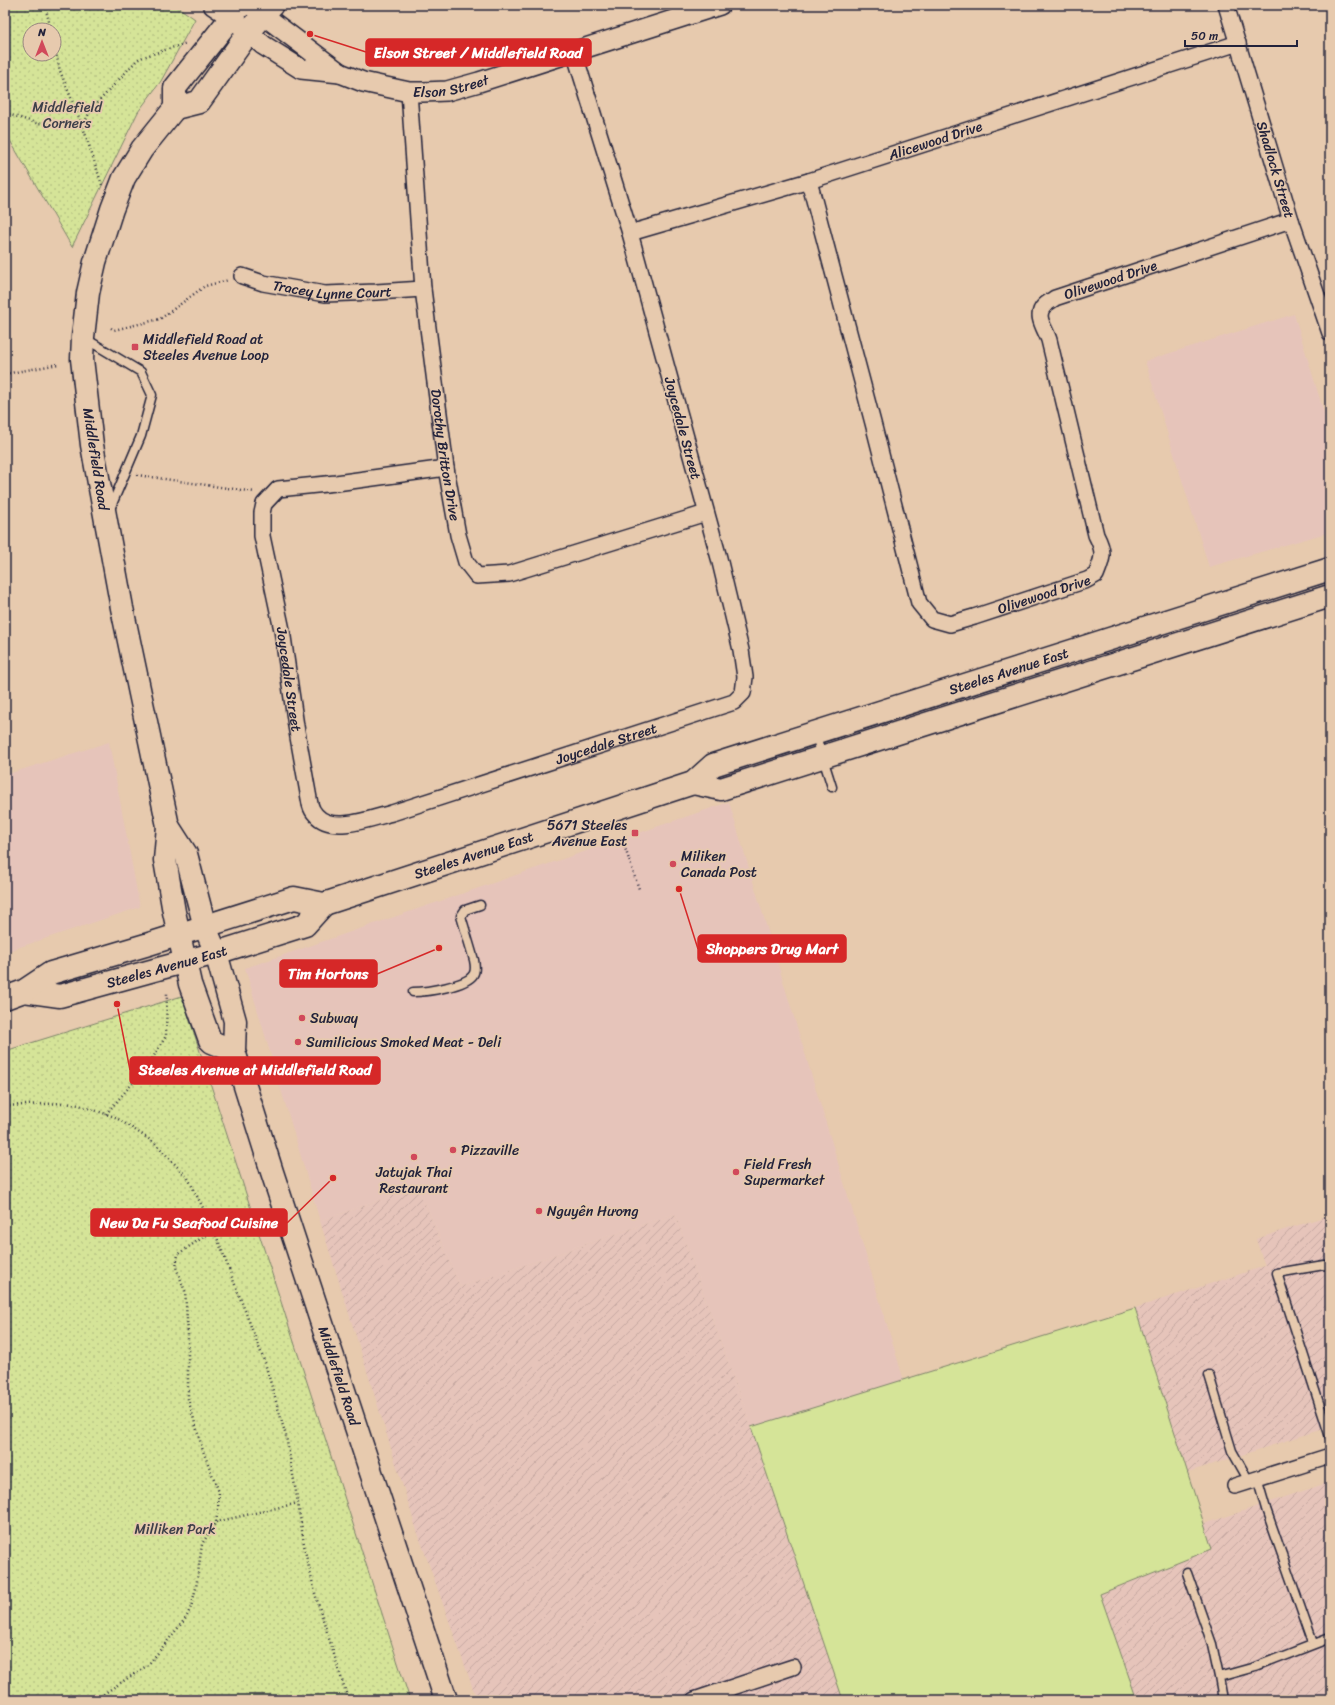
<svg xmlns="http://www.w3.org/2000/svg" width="1335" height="1705" font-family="Sriracha,sans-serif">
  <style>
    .built { fill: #e6c4ba }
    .industrial { fill: url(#industrial-furrows) }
    .grass { fill: #d5e498; stroke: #7c836a }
    .park { fill: url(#park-dots); stroke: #7c836a; fill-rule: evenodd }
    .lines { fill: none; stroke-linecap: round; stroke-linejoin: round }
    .service-casing { stroke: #22223b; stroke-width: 11 }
    .minor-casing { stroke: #22223b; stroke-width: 18 }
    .tertiary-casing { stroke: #22223b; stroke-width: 22 }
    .secondary-casing { stroke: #22223b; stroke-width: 25 }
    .path { stroke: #22223b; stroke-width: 2.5; stroke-dasharray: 1 3; stroke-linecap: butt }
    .service { stroke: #e7caae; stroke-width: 8 }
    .minor { stroke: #e7caae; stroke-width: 15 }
    .tertiary { stroke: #e7caae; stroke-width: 19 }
    .secondary { stroke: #e7caae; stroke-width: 22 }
    .poi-dot { fill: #d1495b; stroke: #e7caae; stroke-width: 1.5 }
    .labels { text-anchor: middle; stroke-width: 3.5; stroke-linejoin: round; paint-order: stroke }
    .street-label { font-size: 14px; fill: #22223b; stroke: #e7caae }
    .park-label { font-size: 14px; fill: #3d3f49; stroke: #e7caae }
    .poi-label { font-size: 14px; fill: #22223b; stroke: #e7caae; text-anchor: start }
    .leader { fill: none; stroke: #d62828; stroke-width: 1.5 }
    .callout-dot { fill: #d62828; stroke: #e7caae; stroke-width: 1.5 }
    .callout { fill: #d62828; stroke: #d62828; stroke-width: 1.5 }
    .callout-label { font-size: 15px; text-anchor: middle; font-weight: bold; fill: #fff }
  </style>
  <defs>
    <pattern id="industrial-furrows" width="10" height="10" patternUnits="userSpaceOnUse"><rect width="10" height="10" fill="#e6c4ba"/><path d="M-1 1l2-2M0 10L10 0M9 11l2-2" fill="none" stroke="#c5a8a1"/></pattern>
    <pattern id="park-dots" width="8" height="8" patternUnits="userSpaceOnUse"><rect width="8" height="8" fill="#d5e498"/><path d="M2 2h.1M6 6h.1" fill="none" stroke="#b7c384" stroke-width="1.8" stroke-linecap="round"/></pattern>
  </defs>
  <rect width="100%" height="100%" fill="#e7caae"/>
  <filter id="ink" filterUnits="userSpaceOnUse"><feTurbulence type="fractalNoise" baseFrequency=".025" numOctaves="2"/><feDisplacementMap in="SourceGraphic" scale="8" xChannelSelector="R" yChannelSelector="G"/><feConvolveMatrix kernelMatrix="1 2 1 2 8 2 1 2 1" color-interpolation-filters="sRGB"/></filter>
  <g filter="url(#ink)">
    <path class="built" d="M1294,314L1330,432V532L1209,567L1145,361Z
      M109,742L140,907L5,952V775Z
      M729,802L904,1381L751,1427L675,1214L460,1287L418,1187L320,1221L245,968Z"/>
    <path class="industrial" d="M418,1187L460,1287L675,1214L751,1427L843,1700H477L416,1528L320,1221Z
      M1330,1215V1427L1188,1472L1135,1308L1265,1266L1256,1239Z
      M1330,1482V1700H1137L1100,1594L1212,1549L1204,1524Z"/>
    <path class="grass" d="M1135,1308L1212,1549L1100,1594L1137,1700H843L751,1427Z"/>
    <path class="park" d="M5,5H175L195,19L161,81L138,112L72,247L8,137L5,135ZM30,30H54V54H30Z
      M182,996L410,1700H5V1051Z"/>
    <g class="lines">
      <defs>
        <path id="service" d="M86,339L141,372L152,395L141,436L110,509
          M815,733L832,787
          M413,992C426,992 466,986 473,975C476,971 475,965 474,960L461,916L465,910L480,905
          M1330,1266L1324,1265L1277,1273L1330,1437
          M1209,1375L1232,1451L1249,1481
          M1257,1478L1266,1509L1313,1643
          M1187,1573L1212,1644L1219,1677
          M1223,1700L1219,1677L1255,1667L1330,1638"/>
        <g id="minor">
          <path id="s1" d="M1226,5L1291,220L1330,333"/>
          <path id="s2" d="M409,92L423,289L446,468L458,535L466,562L477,576L509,574L706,513"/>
          <path id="s3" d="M809,181L873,423L919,603L932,619L950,624L974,617L1087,580L1096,575C1103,558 1105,552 1096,535L1049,340C1046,330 1034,316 1044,306C1047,303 1051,301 1055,298L1291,220"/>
          <path id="s4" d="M630,233L809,181L1238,43"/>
          <path id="s5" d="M242,276L263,283L325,294L376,292L423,289"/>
          <path id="s6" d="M446,468L336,483L278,489L264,504L262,513V536L282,630L296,726L310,804C311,808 313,812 316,815C332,834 372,818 392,813L734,702L743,693L745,677L741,650L719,558L630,233L574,52"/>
          <path d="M1235,1486L1330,1456"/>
          <path d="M694,1700L793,1667"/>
        </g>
        <g id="tertiary">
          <path d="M213,5L231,17L263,45L301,69L340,73"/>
          <path id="s7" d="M250,5L340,73L363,82L409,92H423L447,91L479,82L720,5"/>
        </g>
        <g id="secondary">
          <path d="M175,108L199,102L249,32L272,5"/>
          <path d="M693,783L721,789L1330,596"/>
          <path id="s8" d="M168,826L186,854L205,927L216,953L235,1021L234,1051L272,1172L446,1700"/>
          <path id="s9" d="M24,991L60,996L216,953L305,925L324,904"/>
          <path id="s10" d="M5,998L24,991L51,973L149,944L294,898L324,904L693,783L713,765L1330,569"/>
          <path d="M234,1051L212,1042L210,1040L190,984L174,912L165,860L168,826L122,608L92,445L82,359L83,337L88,293L95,262L112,209L124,178L142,149L175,108V88L241,5"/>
        </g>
      </defs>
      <use href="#service" class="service-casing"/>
      <use href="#minor" class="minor-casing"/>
      <use href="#tertiary" class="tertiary-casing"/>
      <use href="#secondary" class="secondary-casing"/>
      <path class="path" d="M45,5L51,30
        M54,44L60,71L83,127L102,185
        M5,113L36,123L83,127L90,111L137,60L143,57L187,43
        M111,328L114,330L160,319L205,286L229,280
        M5,374L59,364
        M137,475L255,492
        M623,842L639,889
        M5,1106L63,1103L79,1105L115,1117L155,1143L188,1178L214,1230L265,1363L286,1436L298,1503L305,1551L316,1597L347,1696V1700
        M106,1114L149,1064L166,1036L167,992
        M216,1522L298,1503
        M98,1700L105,1693L148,1665L186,1618L191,1607L196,1588L202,1544L216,1522L218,1509L219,1492L203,1451L188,1399V1333L185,1291L176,1267L178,1254L214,1230"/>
      <use href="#service" class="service"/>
      <use href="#minor" class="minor"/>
      <use href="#tertiary" class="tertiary"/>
      <use href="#secondary" class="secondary"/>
    </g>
  </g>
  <g class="poi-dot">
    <rect x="131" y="343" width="8" height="8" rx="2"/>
    <rect x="631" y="829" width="8" height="8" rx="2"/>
    <circle cx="673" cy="864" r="4"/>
    <circle cx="302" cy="1018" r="4"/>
    <circle cx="298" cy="1042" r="4"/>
    <circle cx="453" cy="1150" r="4"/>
    <circle cx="414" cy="1157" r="4"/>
    <circle cx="736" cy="1172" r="4"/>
    <circle cx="539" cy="1211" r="4"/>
  </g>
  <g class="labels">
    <g class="street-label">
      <text dy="5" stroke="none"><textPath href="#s7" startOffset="227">Elson Street</textPath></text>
      <text dy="5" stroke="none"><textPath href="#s4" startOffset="319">Alicewood Drive</textPath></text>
      <text dy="5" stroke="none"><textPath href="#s1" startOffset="172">Shadlock Street</textPath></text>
      <text dy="5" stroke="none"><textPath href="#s3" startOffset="981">Olivewood Drive</textPath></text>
      <text dy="5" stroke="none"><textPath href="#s5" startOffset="92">Tracey Lynne Court</textPath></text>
      <text transform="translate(683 428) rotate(75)" y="5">Joycedale Street</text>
      <text dy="5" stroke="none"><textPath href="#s2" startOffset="365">Dorothy Britton Drive</textPath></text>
      <text transform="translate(96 459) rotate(81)" y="5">Middlefield Road</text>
      <text dy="5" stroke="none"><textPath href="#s3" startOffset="574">Olivewood Drive</textPath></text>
      <text dy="5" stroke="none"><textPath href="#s10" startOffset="1063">Steeles Avenue East</textPath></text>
      <text dy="5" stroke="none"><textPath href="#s6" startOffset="368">Joycedale Street</textPath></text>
      <text dy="5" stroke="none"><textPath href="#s6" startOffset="812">Joycedale Street</textPath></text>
      <text dy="5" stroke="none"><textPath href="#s10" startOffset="495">Steeles Avenue East</textPath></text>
      <text dy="5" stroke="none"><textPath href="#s9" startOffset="147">Steeles Avenue East</textPath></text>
      <text dy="5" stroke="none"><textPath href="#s8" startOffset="579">Middlefield Road</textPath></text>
    </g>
    <g class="park-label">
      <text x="67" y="112">Middlefield<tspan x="67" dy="16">Corners</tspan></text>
      <text x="175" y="1534">Milliken Park</text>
    </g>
    <g class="poi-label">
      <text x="143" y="344">Middlefield Road at<tspan x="143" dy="16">Steeles Avenue Loop</tspan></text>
      <text x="627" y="830" text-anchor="end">5671 Steeles<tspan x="627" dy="16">Avenue East</tspan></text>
      <text x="681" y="861">Miliken<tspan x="681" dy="16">Canada Post</tspan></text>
      <text x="310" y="1023">Subway</text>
      <text x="306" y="1047">Sumilicious Smoked Meat - Deli</text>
      <text x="461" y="1155">Pizzaville</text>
      <text x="744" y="1169">Field Fresh<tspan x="744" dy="16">Supermarket</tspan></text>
      <text x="414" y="1177" text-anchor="middle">Jatujak Thai<tspan x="414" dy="16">Restaurant</tspan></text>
      <text x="547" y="1216">Nguyên Hương</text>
    </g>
  </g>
  <path class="leader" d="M310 34L366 52M679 889L698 949M439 948L377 974M117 1004L130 1070M333 1178L287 1223"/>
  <g class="callout-dot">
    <circle cx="310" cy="34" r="4"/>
    <circle cx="679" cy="889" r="4"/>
    <circle cx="439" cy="948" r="4"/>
    <circle cx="117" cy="1004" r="4"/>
    <circle cx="333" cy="1178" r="4"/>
  </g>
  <g class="callout">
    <rect x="366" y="39" width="225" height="27" rx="4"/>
    <rect x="698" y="935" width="148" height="27" rx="4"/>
    <rect x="280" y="960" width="97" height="27" rx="4"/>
    <rect x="130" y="1057" width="250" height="27" rx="4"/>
    <rect x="91" y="1209" width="196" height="27" rx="4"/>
  </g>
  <g class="callout-label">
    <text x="478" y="58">Elson Street / Middlefield Road</text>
    <text x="772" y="954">Shoppers Drug Mart</text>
    <text x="328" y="979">Tim Hortons</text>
    <text x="255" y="1075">Steeles Avenue at Middlefield Road</text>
    <text x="189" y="1228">New Da Fu Seafood Cuisine</text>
  </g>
  <rect width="1335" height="1705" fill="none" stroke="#e7caae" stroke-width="20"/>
  <rect x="10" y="10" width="1315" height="1685" fill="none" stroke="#22223b" stroke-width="1.5" filter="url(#ink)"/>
  <g transform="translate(42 42)"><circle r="19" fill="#e7caae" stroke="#988780"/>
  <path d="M0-3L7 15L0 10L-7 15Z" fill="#d1495b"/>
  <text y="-6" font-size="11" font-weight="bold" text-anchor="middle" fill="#22223b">N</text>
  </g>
  <path d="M1185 40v6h112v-6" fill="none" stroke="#22223b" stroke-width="2"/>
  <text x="1191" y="40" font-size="12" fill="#22223b" stroke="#e7caae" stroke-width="3" paint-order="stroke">50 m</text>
</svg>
